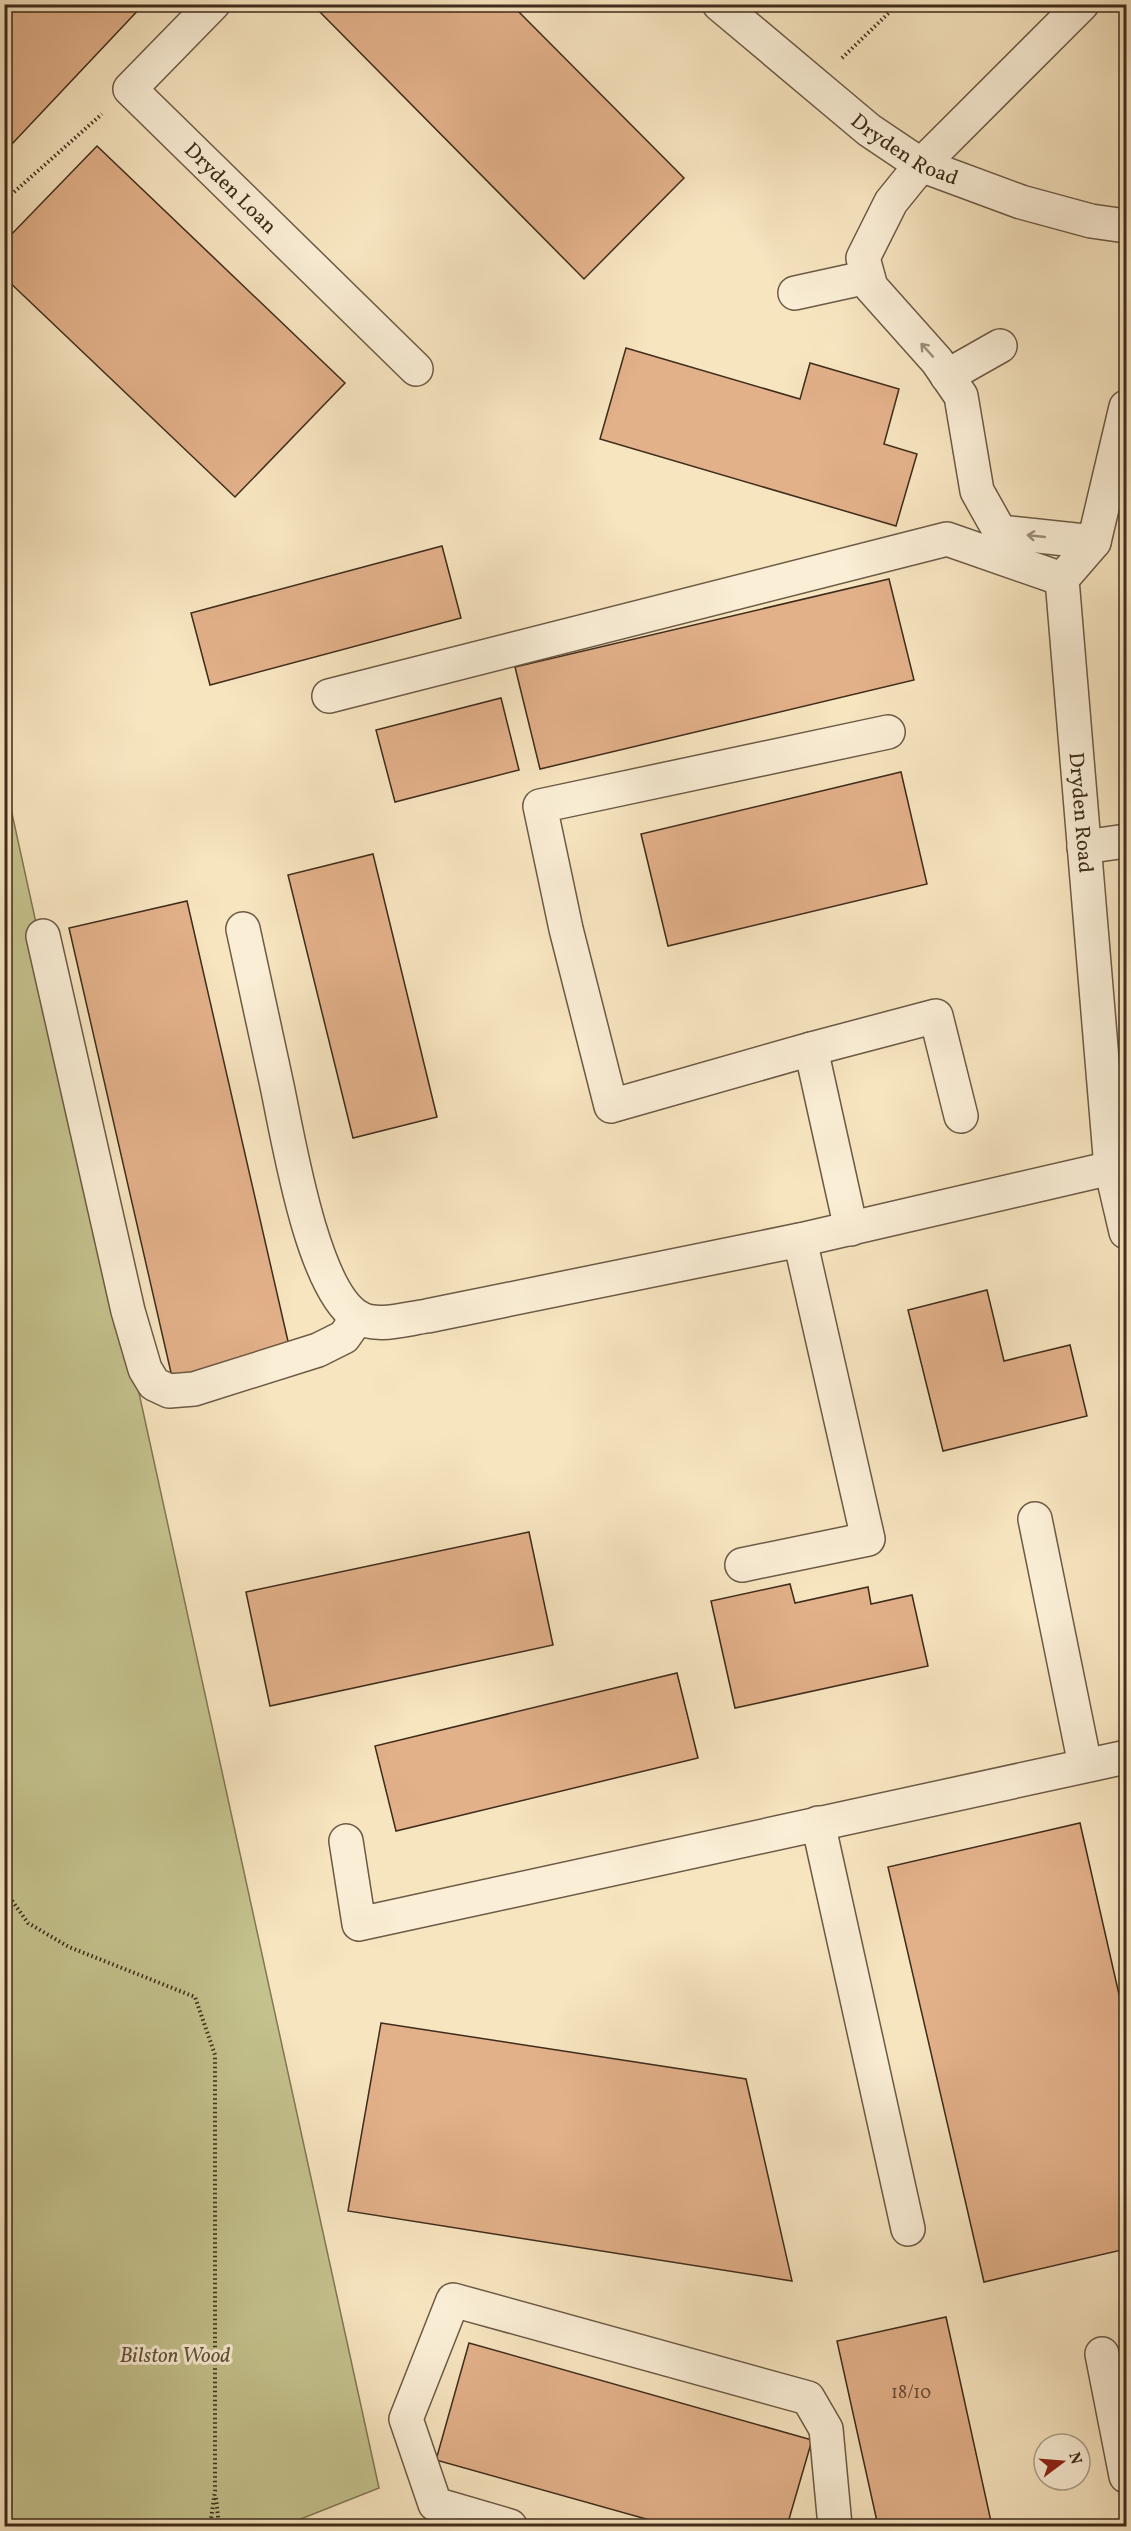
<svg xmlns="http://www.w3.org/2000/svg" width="1131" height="2531" font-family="Vollkorn,serif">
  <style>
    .green { fill: #c4c28d; stroke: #817754; stroke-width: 1.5 }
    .building { fill: #e2b089; stroke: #3e2c1b; stroke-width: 1.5 }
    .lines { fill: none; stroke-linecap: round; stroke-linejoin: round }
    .minor-casing { stroke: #6c5a44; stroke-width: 36 }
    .path { stroke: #3e2c1b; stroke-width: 4; stroke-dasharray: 1.5 3; stroke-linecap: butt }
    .minor { stroke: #faeed6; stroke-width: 33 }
    .oneway { stroke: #9c8d78 }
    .labels { text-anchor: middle; stroke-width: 6; stroke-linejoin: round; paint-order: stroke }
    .number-label { font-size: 18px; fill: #674d36 }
    .street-label { font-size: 21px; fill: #3e2c1b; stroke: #faeed6 }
    .park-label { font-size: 21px; font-style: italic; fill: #605238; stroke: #faeed6 }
  </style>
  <rect width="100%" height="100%" fill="#f7e5c0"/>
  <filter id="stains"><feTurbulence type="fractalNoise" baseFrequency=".00333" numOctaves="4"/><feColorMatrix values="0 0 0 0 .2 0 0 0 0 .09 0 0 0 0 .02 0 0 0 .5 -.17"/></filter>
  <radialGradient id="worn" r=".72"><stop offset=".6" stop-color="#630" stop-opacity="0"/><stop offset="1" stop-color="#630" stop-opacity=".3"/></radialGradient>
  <path class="green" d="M4,777L379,2488L283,2526H5Z"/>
  <path class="building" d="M4,4H144L11,145L4,139Z
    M312,4H511L684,178L584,279Z
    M97,146L345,383L235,497L4,277V242Z
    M626,348L800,399L810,363L899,389L884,444L917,454L896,526L600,439Z
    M442,546L461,618L210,685L191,613Z
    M889,579L914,680L540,769L515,667Z
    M501,698L519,770L395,802L376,730Z
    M901,772L927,884L668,946L641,834Z
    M373,854L437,1117L353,1138L288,875Z
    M187,901L290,1350L172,1377L69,928Z
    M987,1290L1004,1361L1070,1345L1087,1416L943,1451L908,1310Z
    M529,1532L553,1645L270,1706L246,1592Z
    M790,1584L795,1603L868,1587L871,1604L912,1595L928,1666L735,1708L711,1601Z
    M677,1673L698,1758L396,1831L375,1746Z
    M1080,1823L1126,2025V2249L984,2282L888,1867Z
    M381,2023L746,2079L792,2281L348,2211Z
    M946,2317L992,2526H878L837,2341Z
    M469,2343L812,2440L787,2526H671L436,2460Z"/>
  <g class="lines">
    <defs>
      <g id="minor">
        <path id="s1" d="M213,4L130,89L416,369"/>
        <path id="s2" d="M719,4L869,130L921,165L1021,202L1091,221L1126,226"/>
        <path d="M1082,4L921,165L891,202L863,258L871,287L937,361L961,396L977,491L1000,532L1094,542"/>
        <path d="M795,293L868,277"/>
        <path d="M947,376L1000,346"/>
        <path id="s3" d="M1126,407L1094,542L1062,579L1111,1168L1126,1232"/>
        <path d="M329,696L947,539L1062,579"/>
        <path d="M888,732L540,806L566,929L611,1106L811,1049L936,1016L961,1116"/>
        <path d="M1084,847L1126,841"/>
        <path d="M243,929C254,980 265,1031 276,1081C288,1136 311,1285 356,1316C375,1329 405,1319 427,1316L800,1240L1111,1168"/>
        <path d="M43,936L128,1311L145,1369L154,1384L169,1391L194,1389L318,1350L344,1337L358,1317"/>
        <path d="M811,1049L851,1229"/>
        <path d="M1035,1519L1085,1765"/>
        <path d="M742,1565L868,1539L800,1240"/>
        <path d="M818,1823L908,2229"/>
        <path d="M346,1841L359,1924L1126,1757"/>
        <path d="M1102,2354L1126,2476"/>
        <path d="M510,2526L435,2504L406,2419L453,2300L808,2398L826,2429L835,2526"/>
      </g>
    </defs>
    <use href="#minor" class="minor-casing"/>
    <path class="path" d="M842,58L898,4
      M4,201L102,114
      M4,1880L8,1895L28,1923L69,1947L195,1997L215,2055V2491L210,2526
      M216,2498L219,2526"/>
    <use href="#minor" class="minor"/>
  </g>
  <defs><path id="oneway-shaft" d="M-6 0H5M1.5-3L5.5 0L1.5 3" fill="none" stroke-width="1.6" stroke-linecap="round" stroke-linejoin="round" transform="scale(1.5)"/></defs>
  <g class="oneway">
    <use href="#oneway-shaft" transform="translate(927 350) rotate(-132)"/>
    <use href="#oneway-shaft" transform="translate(1036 536) rotate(-174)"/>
  </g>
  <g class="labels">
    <g class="number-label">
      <text x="911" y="2398">18/10</text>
    </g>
    <g class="street-label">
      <text dy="7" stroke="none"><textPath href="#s2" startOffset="237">Dryden Road</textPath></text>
      <text dy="7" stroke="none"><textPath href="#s1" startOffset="260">Dryden Loan</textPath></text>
      <text dy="7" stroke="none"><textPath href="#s3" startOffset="422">Dryden Road</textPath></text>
    </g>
    <g class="park-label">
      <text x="175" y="2362">Bilston Wood</text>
    </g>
  </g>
  <rect width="1131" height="2531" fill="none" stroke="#f7e5c0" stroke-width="24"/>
  <rect x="6" y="6" width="1119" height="2519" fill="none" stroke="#3e2c1b" stroke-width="3"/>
  <rect x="12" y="12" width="1107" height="2507" fill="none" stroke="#3e2c1b" stroke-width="1.5"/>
  <g transform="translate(1062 2462) rotate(74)"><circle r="28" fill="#faeed6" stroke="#afa08b" stroke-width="1.5"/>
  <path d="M0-4.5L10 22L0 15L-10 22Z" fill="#8f2418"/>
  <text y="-9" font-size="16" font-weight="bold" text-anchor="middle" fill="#3e2c1b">N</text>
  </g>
  <rect width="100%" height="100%" filter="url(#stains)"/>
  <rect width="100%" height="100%" fill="url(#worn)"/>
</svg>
